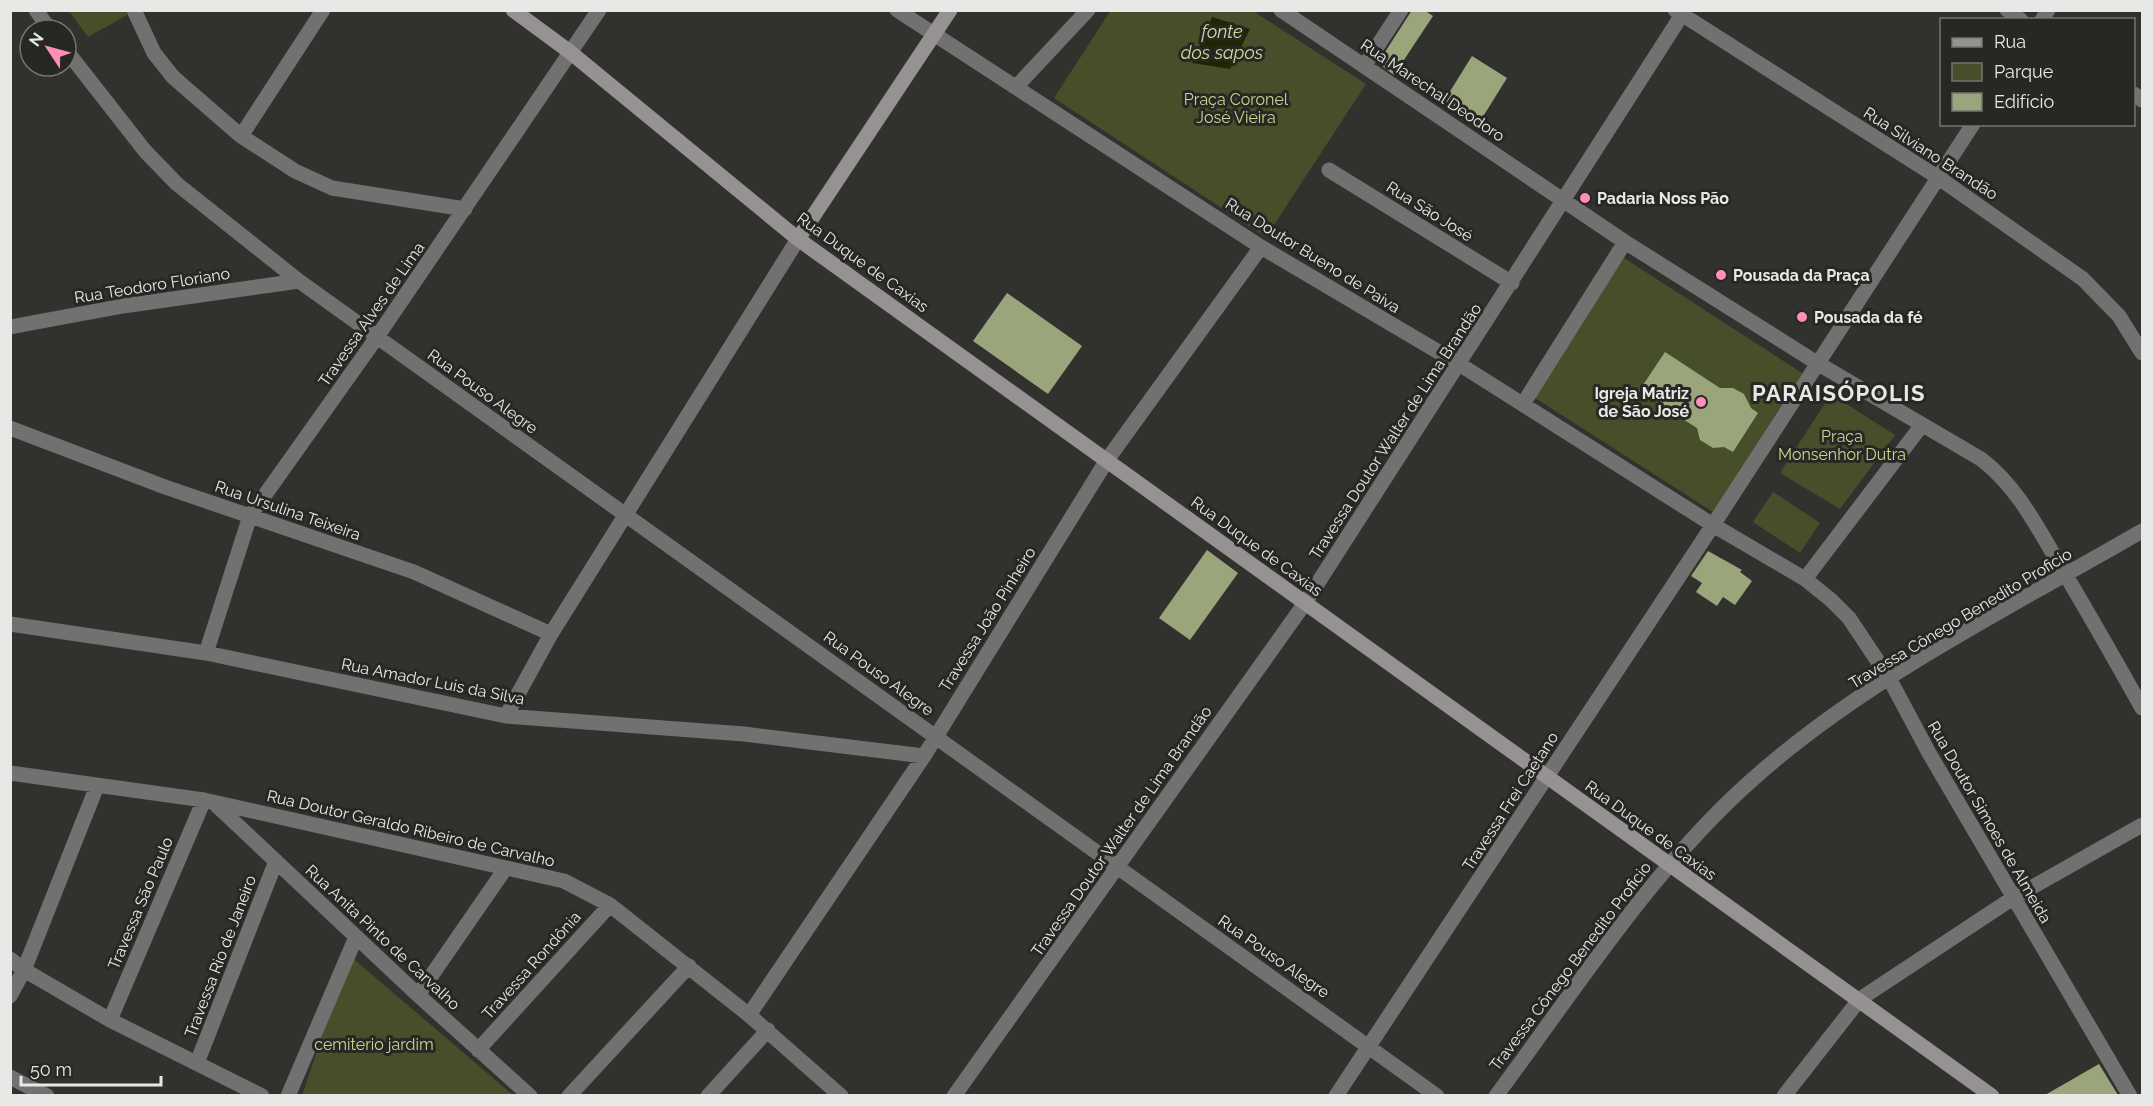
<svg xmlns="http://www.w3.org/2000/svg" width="2153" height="1106" font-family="Raleway,sans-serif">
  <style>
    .green { fill: #474f2a }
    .water { fill: #202601 }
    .building { fill: #9ba57c }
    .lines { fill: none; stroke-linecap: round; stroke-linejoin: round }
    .street { stroke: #727070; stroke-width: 15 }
    .secondary { stroke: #969293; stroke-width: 15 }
    .poi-dot { fill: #ff8eb9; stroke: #272824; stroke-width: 2 }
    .labels { text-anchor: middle; stroke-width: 6; stroke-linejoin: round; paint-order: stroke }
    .street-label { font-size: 16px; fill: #e8e9e6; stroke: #272824 }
    .park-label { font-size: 16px; fill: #c6d593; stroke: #272824 }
    .poi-label { font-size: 16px; font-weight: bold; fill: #e8e9e6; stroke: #272824; text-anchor: start }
    .water-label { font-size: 18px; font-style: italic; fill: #cfde9b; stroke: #272824 }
    .district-label { font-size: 22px; font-weight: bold; letter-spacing: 1.5px; fill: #e8e9e6; stroke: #272824 }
  </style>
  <rect width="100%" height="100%" fill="#31322e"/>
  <path class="green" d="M1111,10L1253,11L1366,84L1266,237L1054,98Z
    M69,11H125L127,15L88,37Z
    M1621,256L1802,373L1713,512L1532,396Z
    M1831,394L1895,435L1840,509L1780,473Z
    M1773,492L1820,523L1800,553L1753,522Z
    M349,955L513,1095L302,1096Z"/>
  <path class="water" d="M1212,17L1250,29L1230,69L1192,63Z"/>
  <path class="building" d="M1412,10H1424L1433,16L1394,75L1378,63Z
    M1472,56L1507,78L1479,123L1444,101Z
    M1007,293L1082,346L1048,394L973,341Z
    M1665,352L1720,388H1733L1744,394L1751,408L1758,413L1733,452L1724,447L1713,448L1700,440L1697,428L1639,391Z
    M1207,550L1238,573L1190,640L1159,618Z
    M1708,551L1742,570L1740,572L1752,581L1735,605L1723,597L1717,606L1696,592L1702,583L1691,576Z
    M2099,1064L2118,1095H2045Z"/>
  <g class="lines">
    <path class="street" d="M36,10L50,30
      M134,10L154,53L173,77L241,136L295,171L332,188L465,209
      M897,10L1261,247L1459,364L1713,525L1805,579L1831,600L1849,618L1889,678L1929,753L2130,1096
      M1281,10L1625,242L1817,363L1981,459C2015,485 2034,521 2055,557C2085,607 2114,658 2142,708
      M1675,10L1939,178L2083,279L2119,316L2142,353
      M2007,10L2021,20
      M2042,20L2048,10
      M66,50L145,151L177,184L299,281L1437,1096
      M1365,65L1401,10
      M1016,87L1088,10
      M2134,94L2142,100
      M241,136L323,10
      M1329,170L1512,283
      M10,327L123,306L299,281
      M1523,404L1625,242
      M10,428L165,487L414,572L551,634
      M1805,579L1922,425
      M10,624L206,653L506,716L744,734L924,756
      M206,653L250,516L377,337L599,10
      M506,716L551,634L798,239
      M10,773L204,800L564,881L610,905L749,1015L841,1096
      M213,802L418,995L530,1096
      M10,959L24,970L110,1020L262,1096
      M418,995L505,869
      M10,996L24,970L97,786
      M749,1015L924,756L1107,460L1261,247
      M110,1020L204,800
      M478,1050L610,905
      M197,1063L276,861
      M10,1077L47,1096
      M288,1096L356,937
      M569,1096L689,966
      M708,1096L768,1030
      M954,1096L1305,603L1685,10
      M1336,1096L1713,525L1973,124
      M1496,1096C1575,990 1654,866 1753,779C1866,678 2011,607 2142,531
      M1784,1096L1860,999L2013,898L2142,825"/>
    <path class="secondary" d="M513,10L570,52L798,239L1992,1096
      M798,239L950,10"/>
  </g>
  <g class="poi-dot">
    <circle cx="1585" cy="198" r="6"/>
    <circle cx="1721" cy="275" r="6"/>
    <circle cx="1802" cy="317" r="6"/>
    <circle cx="1701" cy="402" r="6"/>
  </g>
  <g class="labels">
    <g class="street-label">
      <text transform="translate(1433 90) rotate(34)" y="6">Rua Marechal Deodoro</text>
      <text transform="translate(1931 153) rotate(33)" y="6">Rua Silviano Brandão</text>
      <text transform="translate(1430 211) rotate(32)" y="6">Rua São José</text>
      <text transform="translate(1313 255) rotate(32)" y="6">Rua Doutor Bueno de Paiva</text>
      <text transform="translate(863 262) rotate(36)" y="6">Rua Duque de Caxias</text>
      <text transform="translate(152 285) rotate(-9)" y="6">Rua Teodoro Floriano</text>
      <text transform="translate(371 314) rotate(-55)" y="6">Travessa Alves de Lima</text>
      <text transform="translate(483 391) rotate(36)" y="6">Rua Pouso Alegre</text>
      <text transform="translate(1395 431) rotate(-57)" y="6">Travessa Doutor Walter de Lima Brandão</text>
      <text transform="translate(288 510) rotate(19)" y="6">Rua Ursulina Teixeira</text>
      <text transform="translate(1257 546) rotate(36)" y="6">Rua Duque de Caxias</text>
      <text transform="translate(1960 618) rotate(-31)" y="6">Travessa Cônego Benedito Proficio</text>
      <text transform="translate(987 619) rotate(-58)" y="6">Travessa João Pinheiro</text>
      <text transform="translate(879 673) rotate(36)" y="6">Rua Pouso Alegre</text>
      <text transform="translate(433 681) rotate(11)" y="6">Rua Amador Luis da Silva</text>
      <text transform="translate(1510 801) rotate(-57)" y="6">Travessa Frei Caetano</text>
      <text transform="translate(1990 822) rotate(60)" y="6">Rua Doutor Simoes de Almeida</text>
      <text transform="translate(411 828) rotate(13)" y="6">Rua Doutor Geraldo Ribeiro de Carvalho</text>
      <text transform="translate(1651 830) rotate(36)" y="6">Rua Duque de Caxias</text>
      <text transform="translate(1121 831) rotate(-55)" y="6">Travessa Doutor Walter de Lima Brandão</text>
      <text transform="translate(140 903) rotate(-67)" y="6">Travessa São Paulo</text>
      <text transform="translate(383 937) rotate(43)" y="6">Rua Anita Pinto de Carvalho</text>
      <text transform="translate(220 956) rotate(-69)" y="6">Travessa Rio de Janeiro</text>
      <text transform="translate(1274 956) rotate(35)" y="6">Rua Pouso Alegre</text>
      <text transform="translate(531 965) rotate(-48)" y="6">Travessa Rondônia</text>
      <text transform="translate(1570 966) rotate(-53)" y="6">Travessa Cônego Benedito Proficio</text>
    </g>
    <g class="park-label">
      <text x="1236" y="105">Praça Coronel<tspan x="1236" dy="18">José Vieira</tspan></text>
      <text x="1842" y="442">Praça<tspan x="1842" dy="18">Monsenhor Dutra</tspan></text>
      <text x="374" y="1050">cemiterio jardim</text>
    </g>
    <g class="poi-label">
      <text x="1597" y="204">Padaria Noss Pão</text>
      <text x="1733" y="281">Pousada da Praça</text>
      <text x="1814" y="323">Pousada da fé</text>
      <text x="1689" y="399" text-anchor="end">Igreja Matriz<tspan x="1689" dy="18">de São José</tspan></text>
    </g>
    <g class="water-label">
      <text x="1222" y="38">fonte<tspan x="1222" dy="21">dos sapos</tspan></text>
    </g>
    <g class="district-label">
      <text x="1839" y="401">PARAISÓPOLIS</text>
    </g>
  </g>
  <rect width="2153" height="1106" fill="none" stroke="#e8e9e6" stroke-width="24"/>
  <rect x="1940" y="18" width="195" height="108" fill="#272824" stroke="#747572" stroke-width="1.5"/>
  <rect x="1952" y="38" width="30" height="9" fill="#969293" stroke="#747572" stroke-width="1.5"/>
  <text x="1994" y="48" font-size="18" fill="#e8e9e6">Rua</text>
  <rect x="1952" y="63" width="30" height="18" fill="#474f2a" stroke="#747572" stroke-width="1.5"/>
  <text x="1994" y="78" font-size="18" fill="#e8e9e6">Parque</text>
  <rect x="1952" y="93" width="30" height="18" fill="#9ba57c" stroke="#747572" stroke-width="1.5"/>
  <text x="1994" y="108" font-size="18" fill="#e8e9e6">Edifício</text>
  <g transform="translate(48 48) rotate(306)"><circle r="28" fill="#272824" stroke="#747572" stroke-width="1.5"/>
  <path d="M0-4.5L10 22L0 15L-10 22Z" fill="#ff8eb9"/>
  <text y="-9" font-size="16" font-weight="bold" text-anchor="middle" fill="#e8e9e6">N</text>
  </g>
  <path d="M21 1076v9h140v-9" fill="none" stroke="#e8e9e6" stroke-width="3"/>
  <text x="30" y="1076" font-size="18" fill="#e8e9e6" stroke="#272824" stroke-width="4.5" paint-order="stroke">50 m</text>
</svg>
